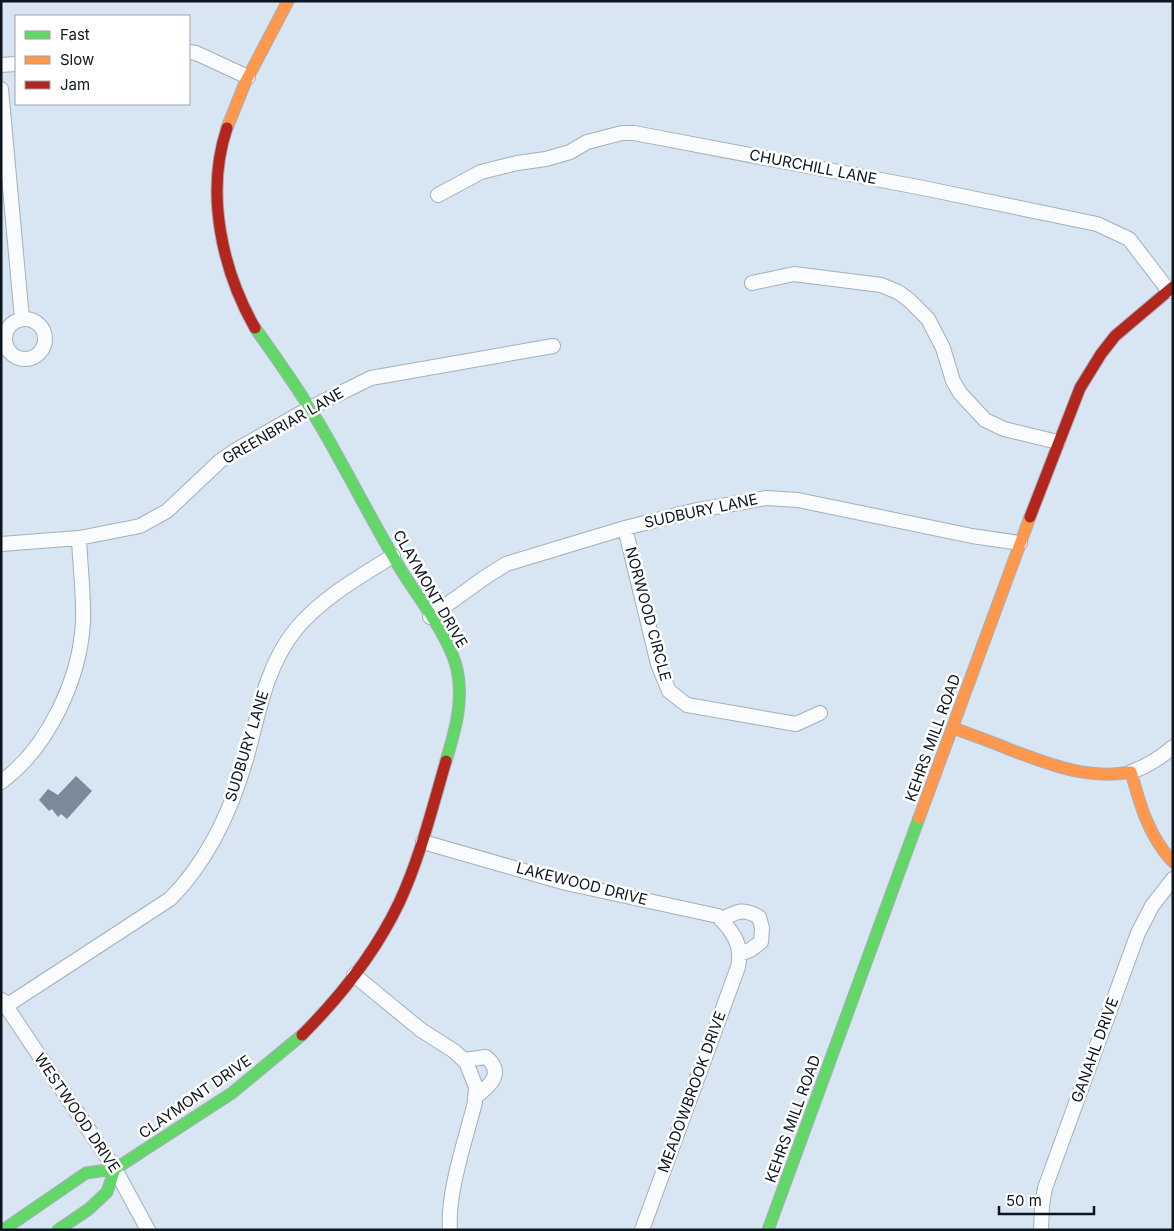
<svg xmlns="http://www.w3.org/2000/svg" width="1174" height="1231" font-family="Inter,sans-serif">
  <style>
    .building { fill: #7a8a9a }
    .lines { fill: none; stroke-linecap: round; stroke-linejoin: round }
    .street-casing { stroke: #a5afba; stroke-width: 16 }
    .fast-casing { stroke: #a5afba; stroke-width: 13 }
    .slow-casing { stroke: #a5afba; stroke-width: 13 }
    .jam-casing { stroke: #a5afba; stroke-width: 13 }
    .street { stroke: #f9fbfd; stroke-width: 14 }
    .fast { stroke: #63d668; stroke-width: 11 }
    .slow { stroke: #ff974d; stroke-width: 11 }
    .jam { stroke: #b3261e; stroke-width: 11 }
    .labels { text-anchor: middle; stroke-width: 5; stroke-linejoin: round; paint-order: stroke }
    .street-label { font-size: 15px; fill: #0c141d; stroke: #fff }
  </style>
  <rect width="100%" height="100%" fill="#d8e5f3"/>
  <path class="building" d="M76,776L92,791L67,819L61,814L58,817L52,809L49,811L39,800L48,789L58,795Z"/>
  <g class="lines">
    <defs>
      <path id="street" d="M189,52L196,53L248,77
        M1,65L16,64
        M1,89L22,319
        M438,195L481,172L517,163L546,159L570,152L587,142L622,133H634L923,188L1097,224L1129,239L1169,291
        M752,283L794,274L881,285L898,292L909,300L928,319L943,348L953,381L960,393L985,420L1004,429L1058,442
        M5 339a20 20 0 1 1 40 0a20 20 0 1 1-40 0Z
        M625,528L658,664L669,691L687,705L796,724L820,713
        M1,544L79,538L140,526L167,511L220,461L236,450L310,408L371,378L553,346
        M430,617L484,578L506,564L625,528L693,511L766,498L798,500L972,536L1020,543
        M1131,772C1148,766 1160,758 1173,747
        M1,782C48,748 80,679 83,622C84,594 80,566 79,538
        M423,842L566,883L718,916C733,932 743,945 738,967L642,1230
        M721,920C736,912 742,907 759,917L762,928L761,942L750,950L740,954
        M354,975L421,1030L454,1051L466,1062L476,1087L475,1102C466,1139 447,1192 450,1230
        M2,1000L115,1169L148,1230
        M6,1006L170,899C209,860 232,809 247,756C259,712 266,666 296,629C322,598 359,577 393,556
        M464,1060L486,1057C505,1073 490,1086 475,1097
        M1041,1230L1042,1205L1045,1188L1138,933L1152,906L1173,879"/>
      <path id="fast" d="M255,328C278,360 300,391 320,425C348,473 373,523 401,570C419,599 449,636 457,669C464,701 455,731 446,761
        M3,1230L86,1173L115,1169L232,1093L302,1035
        M58,1230L89,1209L107,1192L115,1169
        M768,1230L919,818"/>
      <path id="slow" d="M227,128L245,83L288,1
        M953,728C972,735 992,742 1011,750C1051,765 1088,780 1131,772C1140,805 1149,837 1173,862
        M919,818L1030,517"/>
      <path id="jam" d="M227,128C205,193 222,270 255,328
        M1030,517L1080,388L1101,354L1115,336L1173,287
        M302,1035C339,998 376,951 399,903C420,858 432,809 446,761"/>
    </defs>
    <use href="#street" class="street-casing"/>
    <use href="#fast" class="fast-casing"/>
    <use href="#slow" class="slow-casing"/>
    <use href="#jam" class="jam-casing"/>
    <use href="#street" class="street"/>
    <use href="#fast" class="fast"/>
    <use href="#slow" class="slow"/>
    <use href="#jam" class="jam"/>
  </g>
  <g class="labels">
    <g class="street-label">
      <text transform="translate(813 167) rotate(11)" y="5">CHURCHILL LANE</text>
      <text transform="translate(283 426) rotate(-30)" y="5">GREENBRIAR LANE</text>
      <text transform="translate(701 511) rotate(-12)" y="5">SUDBURY LANE</text>
      <text transform="translate(430 589) rotate(60)" y="5">CLAYMONT DRIVE</text>
      <text transform="translate(648 614) rotate(75)" y="5">NORWOOD CIRCLE</text>
      <text transform="translate(933 738) rotate(-70)" y="5">KEHRS MILL ROAD</text>
      <text transform="translate(247 746) rotate(-73)" y="5">SUDBURY LANE</text>
      <text transform="translate(582 884) rotate(14)" y="5">LAKEWOOD DRIVE</text>
      <text transform="translate(1095 1050) rotate(-70)" y="5">GANAHL DRIVE</text>
      <text transform="translate(692 1092) rotate(-70)" y="5">MEADOWBROOK DRIVE</text>
      <text transform="translate(195 1097) rotate(-35)" y="5">CLAYMONT DRIVE</text>
      <text transform="translate(77 1113) rotate(56)" y="5">WESTWOOD DRIVE</text>
      <text transform="translate(793 1119) rotate(-70)" y="5">KEHRS MILL ROAD</text>
    </g>
  </g>
  <rect width="1174" height="1231" fill="none" stroke="#0c141d" stroke-width="5"/>
  <rect x="15" y="15" width="175" height="90" fill="#ffffff" stroke="#9ea1a5"/>
  <rect x="25" y="31" width="25" height="8" fill="#63d668" stroke="#9ea1a5"/>
  <text x="60" y="40" font-size="15" fill="#0c141d">Fast</text>
  <rect x="25" y="56" width="25" height="8" fill="#ff974d" stroke="#9ea1a5"/>
  <text x="60" y="65" font-size="15" fill="#0c141d">Slow</text>
  <rect x="25" y="81" width="25" height="8" fill="#b3261e" stroke="#9ea1a5"/>
  <text x="60" y="90" font-size="15" fill="#0c141d">Jam</text>
  <path d="M999 1206v8h95v-8" fill="none" stroke="#0c141d" stroke-width="2.5"/>
  <text x="1006" y="1206" font-size="15" fill="#0c141d" stroke="#ffffff" stroke-width="4" paint-order="stroke">50 m</text>
</svg>
